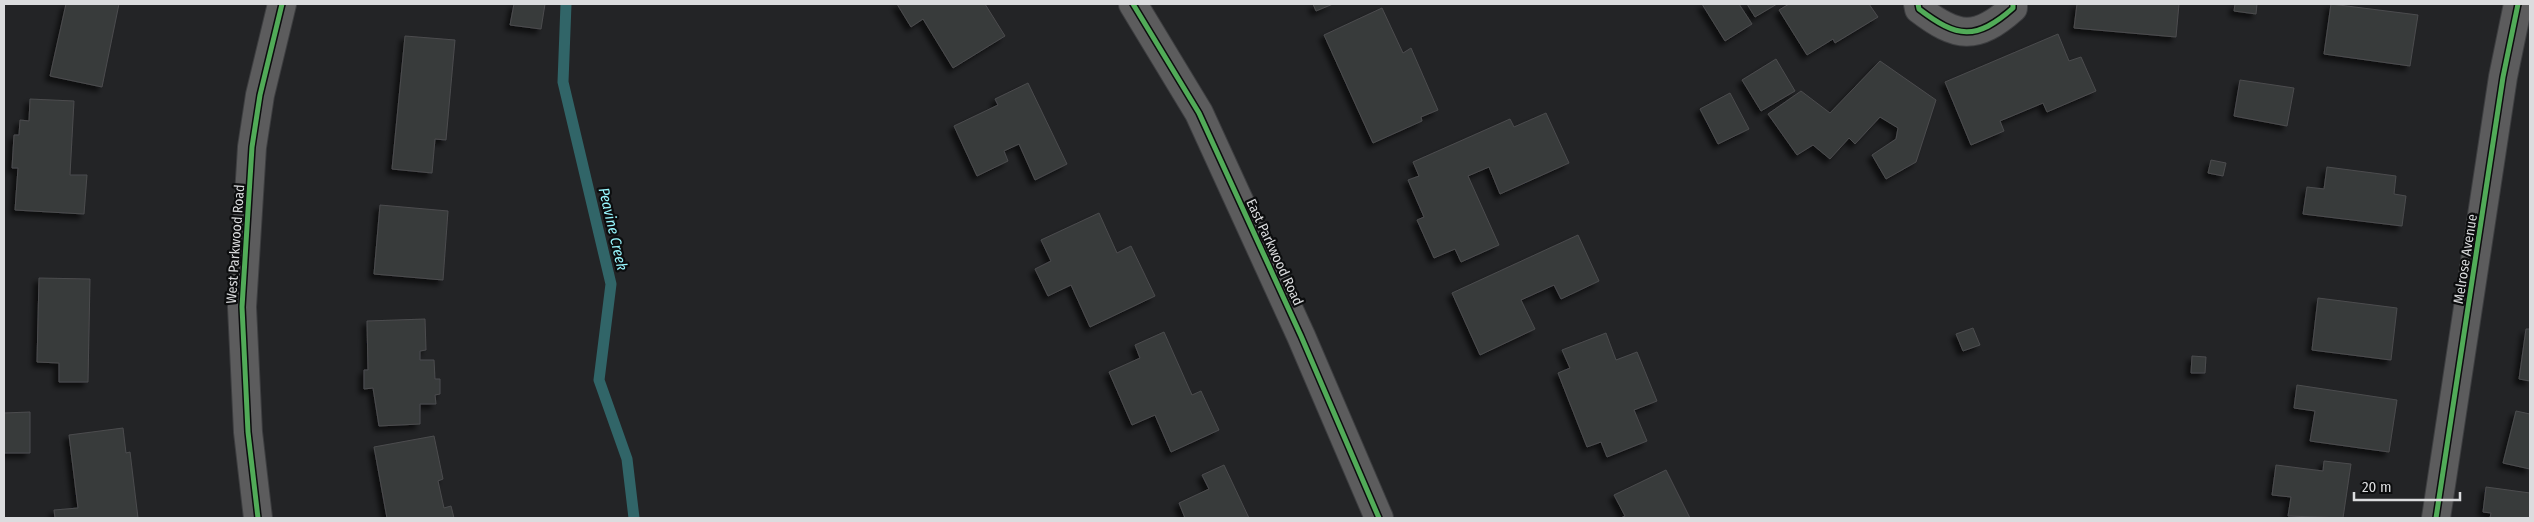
<svg xmlns="http://www.w3.org/2000/svg" width="2534" height="522" font-family="'Fira Sans Condensed',sans-serif">
  <style>
    .lines { fill: none; stroke-linecap: round; stroke-linejoin: round }
    .stream { stroke: #316568; stroke-width: 11 }
    .building { fill: #393a3b; stroke: #4b4c4e; filter: url(#shadow) }
    .minor-casing { stroke: #3d3e40; stroke-width: 30 }
    .minor { stroke: #5c5c5d; stroke-width: 28 }
    .cycleway-casing { stroke: #0c0d0e; stroke-width: 8 }
    .cycleway { stroke: #51ab58; stroke-width: 5 }
    .labels { text-anchor: middle; stroke-width: 4.5; stroke-linejoin: round; paint-order: stroke }
    .street-label { font-size: 14px; fill: #dbdcde; stroke: #0c0d0e }
    .water-label { font-size: 15px; font-style: italic; fill: #97f5fc; stroke: #0c0d0e }
  </style>
  <defs>
    <filter id="shadow"><feDropShadow dx="-4.5" dy="4.5" stdDeviation="2.5" flood-color="#0009"/></filter>
  </defs>
  <rect width="100%" height="100%" fill="#232426"/>
  <g class="lines">
    <path class="stream" d="M566,4L563,82L611,284L599,380L627,459L634,518"/>
  </g>
  <path class="building" d="M66,4H119L102,87L50,76Z
    M514,4H545L541,29L510,25Z
    M897,4H985L1005,36L953,68L923,19L911,27Z
    M1313,4H1333L1316,11Z
    M1702,4H1739L1752,24L1725,41Z
    M1747,4H1777L1755,17Z
    M1789,4H1869L1878,17L1835,43L1833,39L1807,55L1779,10Z
    M2077,4H2179L2176,37L2074,28Z
    M2235,4H2257L2256,14L2234,11Z
    M2331,4L2418,15L2410,66L2324,54Z
    M1382,8L1403,53L1411,48L1438,110L1421,117L1422,121L1373,143L1324,35Z
    M2058,34L2069,61L2081,57L2096,91L2047,112L2043,103L2000,121L2004,131L1971,145L1945,82Z
    M405,36L455,40L446,140L435,139L432,173L392,169Z
    M1776,59L1795,91L1761,111L1742,80Z
    M1880,61L1936,100L1916,162L1886,179L1872,155L1896,139L1898,128L1880,117L1855,144L1849,138L1830,159L1813,145L1797,155L1768,114L1801,91L1830,113Z
    M2240,80L2294,88L2287,126L2234,116Z
    M1028,83L1067,164L1035,180L1019,144L1004,151L1008,161L977,176L954,126L998,105L995,99Z
    M1730,93L1749,129L1718,144L1700,109Z
    M30,99L74,101L70,175H87L84,214L15,210L18,168H12L14,135H19L20,120L29,121Z
    M1546,113L1569,163L1500,194L1489,167L1468,176L1499,245L1461,262L1455,249L1434,258L1417,220L1424,217L1408,180L1419,176L1413,162L1510,119L1514,127Z
    M2211,160L2226,163L2223,176L2208,173Z
    M2327,167L2396,176L2394,194L2406,196L2402,226L2303,214L2307,187L2324,189Z
    M380,205L448,211L443,280L374,274Z
    M1099,213L1117,253L1131,246L1155,296L1090,327L1071,285L1048,296L1035,269L1051,261L1041,240Z
    M1578,235L1599,281L1561,299L1554,285L1521,300L1535,329L1480,355L1452,293Z
    M39,278L90,279L88,382H59V363L37,362Z
    M2318,298L2397,308L2391,360L2312,350Z
    M425,319L426,350L420,351V360H434L435,379H440V394L435,395L436,404H420V424L379,426L373,388L364,389V370H368L367,321Z
    M1973,328L1980,345L1963,351L1956,334Z
    M2526,329H2530V381L2519,379Z
    M1164,332L1192,395L1201,391L1219,430L1171,452L1155,415L1132,425L1109,372L1140,358L1135,345Z
    M1606,333L1616,360L1637,352L1657,401L1634,410L1647,441L1607,457L1601,442L1587,447L1558,373L1570,368L1562,350Z
    M2192,356L2206,357L2205,373H2191Z
    M2297,385L2397,400L2389,452L2310,441L2315,411L2294,408Z
    M2516,411L2530,414V469L2503,463Z
    M30,412V453H4V413Z
    M123,428L126,453L130,452L138,518H55L54,510L78,508L69,435Z
    M434,436L443,479L438,481L444,508L451,506L454,518H387L374,447Z
    M2324,461L2351,464L2343,518L2288,516L2291,497L2272,495L2276,465L2323,471Z
    M1224,465L1249,518H1185L1179,503L1209,489L1202,475Z
    M1666,470L1690,518H1621L1625,516L1614,495Z
    M2486,487L2530,493V518H2490L2491,513L2483,512Z"/>
  <g class="lines">
    <defs>
      <path id="minor" d="M1133,4L1199,113L1301,336L1379,518
        M1918,4L1919,9C1957,38 1976,41 2013,8V4
        M258,518L248,432L242,307L252,147L260,95L282,4
        M2436,518L2503,77L2518,4"/>
    </defs>
    <use href="#minor" class="minor-casing"/>
    <use href="#minor" class="minor"/>
    <defs>
      <path id="cycleway" d="M1133,4L1199,113L1301,336L1379,518
        M1918,4L1919,9C1957,38 1976,41 2013,8V4
        M258,518L248,432L242,307L252,147L260,95L282,4
        M2436,518L2503,77L2518,4"/>
    </defs>
    <use href="#cycleway" class="cycleway-casing"/>
    <use href="#cycleway" class="cycleway"/>
  </g>
  <g class="labels">
    <g class="street-label">
      <text transform="translate(235 244) rotate(-86)" y="5">West Parkwood Road</text>
      <text transform="translate(1275 252) rotate(65)" y="5">East Parkwood Road</text>
      <text transform="translate(2465 259) rotate(-81)" y="5">Melrose Avenue</text>
    </g>
    <g class="water-label">
      <text transform="translate(613 229) rotate(77)" y="5">Peavine Creek</text>
    </g>
  </g>
  <rect width="2534" height="522" fill="none" stroke="#dbdcde" stroke-width="10"/>
  <path d="M2354 492v8h106v-8" fill="none" stroke="#dbdcde" stroke-width="2.5"/>
  <text x="2362" y="492" font-size="15" fill="#dbdcde" stroke="#0c0d0e" stroke-width="4" paint-order="stroke">20 m</text>
</svg>
